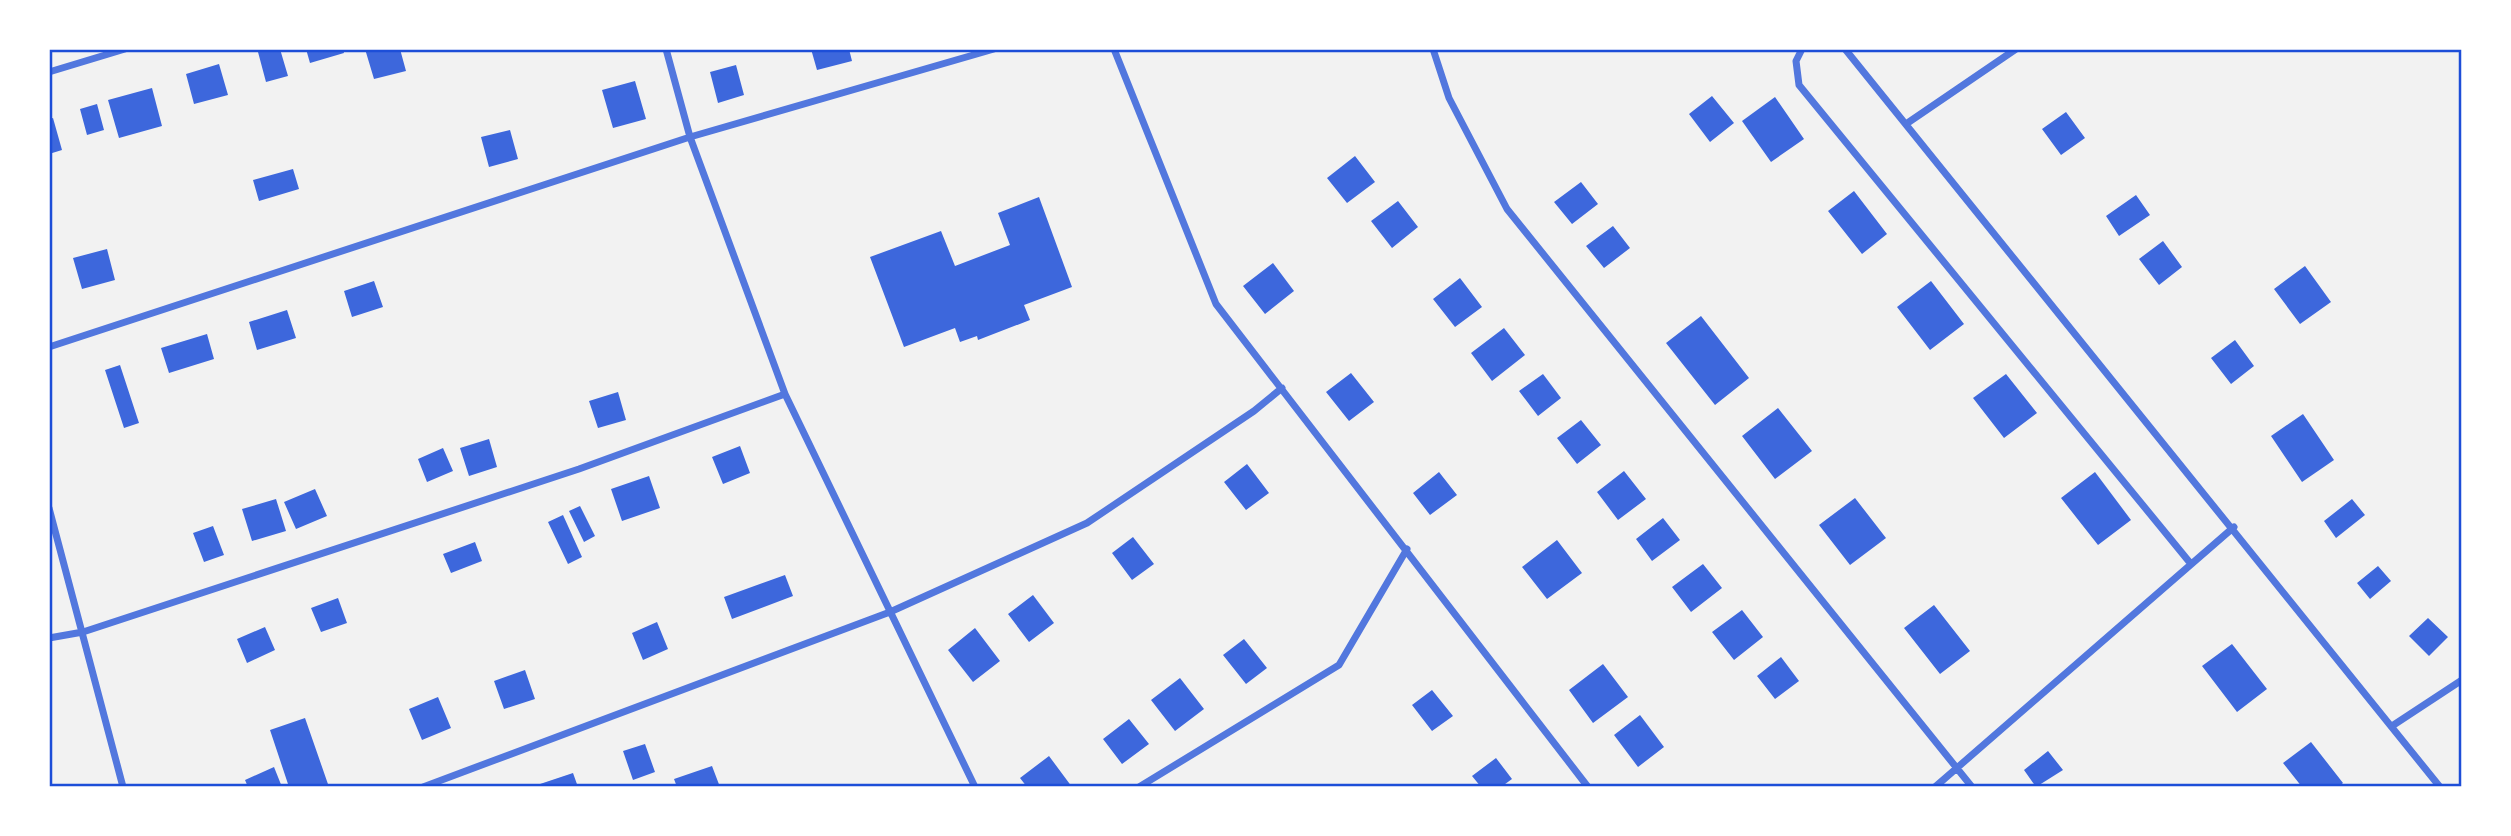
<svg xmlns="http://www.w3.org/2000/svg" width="2511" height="836" font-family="'Source Sans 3',sans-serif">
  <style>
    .building { fill: #3d67dc }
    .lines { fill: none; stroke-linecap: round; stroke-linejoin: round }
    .minor { stroke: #5277de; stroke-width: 7 }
    .neatline { fill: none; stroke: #1d4ed8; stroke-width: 2.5 }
  </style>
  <rect width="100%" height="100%" fill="#f2f2f2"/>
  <path class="building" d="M270,49H280L288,76L266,82L258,52Z
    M306,49H343L344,53L310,63Z
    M365,49H400L406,71L374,79Z
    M811,49H849L852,61L817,70Z
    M219,64L228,95L194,104L186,74Z
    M736,65L744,95L718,103L710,72Z
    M635,81L646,119L613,128L602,90Z
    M152,88L162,126L119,138L108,100Z
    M1712,96L1734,123L1710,142L1689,114Z
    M1775,97L1804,139L1771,162L1742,121Z
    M97,104L104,130L87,135L80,109Z
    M2066,112L2085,138L2061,155L2042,129Z
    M53,118L62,150L49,154V119Z
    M510,130L518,159L489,167L481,137Z
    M1355,156L1375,182L1347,203L1327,178Z
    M293,169L299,189L259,201L253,180Z
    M1581,182L1598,204L1572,224L1554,202Z
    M1854,191L1887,234L1862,254L1828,211Z
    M2136,195L2150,215L2119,236L2106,216Z
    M1039,197L1072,287L1024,305L1030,320L978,340L977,336L960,342L955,328L904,347L870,257L941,231L955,266L1010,245L998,213Z
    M1398,201L1418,227L1392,248L1371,221Z
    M1613,226L1630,248L1604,268L1586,246Z
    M2163,241L2182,267L2159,285L2139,259Z
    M107,249L115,280L82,289L73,258Z
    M1273,263L1294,291L1265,314L1243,286Z
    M2305,266L2331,302L2300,324L2274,289Z
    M1460,278L1482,307L1455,327L1433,299Z
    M374,281L383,307L352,317L344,291Z
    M1931,281L1964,324L1930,350L1897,307Z
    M287,310L296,338L257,350L249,322Z
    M1701,316L1749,378L1715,405L1666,343Z
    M1504,328L1525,355L1492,381L1471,353Z
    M207,334L214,359L169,373L161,348Z
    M2235,340L2254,366L2231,384L2211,358Z
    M120,365L139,423L124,428L105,370Z
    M1351,373L1374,402L1349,421L1326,392Z
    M1543,374L1561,398L1538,416L1519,391Z
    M2006,374L2037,413L2004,438L1973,398Z
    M618,392L626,420L598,428L589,401Z
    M1778,408L1812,451L1775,479L1742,436Z
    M2303,414L2334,460L2302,482L2271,436Z
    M1581,420L1601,445L1577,464L1557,438Z
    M489,439L497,467L469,476L460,448Z
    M740,446L750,473L723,484L712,457Z
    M443,448L453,471L427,482L418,459Z
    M1247,464L1269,493L1246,510L1224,482Z
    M1624,471L1646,499L1618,520L1597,492Z
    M1439,472L1457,495L1430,515L1413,493Z
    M2095,472L2131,520L2098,545L2061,498Z
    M649,476L660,508L622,521L611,489Z
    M315,489L327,516L296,529L284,502Z
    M1855,498L1886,538L1850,565L1819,525Z
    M276,499L286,531L252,541L242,509Z
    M2352,499L2365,515L2336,538L2324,521Z
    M580,506L595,536L584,542L569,511Z
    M563,515L582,557L568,564L548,522Z
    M1663,518L1680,540L1652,561L1636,539Z
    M213,526L224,555L204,562L193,533Z
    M1133,537L1154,564L1132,580L1112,553Z
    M1557,540L1582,573L1547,599L1522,567Z
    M475,542L482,561L451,573L443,554Z
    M1703,564L1722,588L1691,612L1672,587Z
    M2378,566L2391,581L2370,599L2357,583Z
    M785,575L793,596L732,619L724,597Z
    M1033,595L1054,623L1029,642L1008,614Z
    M338,598L347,623L321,632L311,608Z
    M1934,605L1970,651L1940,674L1904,628Z
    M1742,610L1763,637L1734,660L1712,632Z
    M2428,618L2448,637L2429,656L2409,636Z
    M657,622L668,649L643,660L632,633Z
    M265,627L275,650L247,663L237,639Z
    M975,628L1000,661L973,682L948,650Z
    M1244,639L1267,668L1246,684L1223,655Z
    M2232,644L2267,689L2237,712L2202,666Z
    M1781,657L1799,681L1775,699L1757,676Z
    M1603,664L1628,697L1593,723L1569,690Z
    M525,670L535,699L504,709L494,681Z
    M1180,678L1204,709L1175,731L1151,700Z
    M1432,690L1453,716L1432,731L1412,705Z
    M438,697L451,728L422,740L409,709Z
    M1640,715L1664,747L1638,767L1614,735Z
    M305,718L329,787H289L270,730Z
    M1129,719L1149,744L1122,764L1103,739Z
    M2311,742L2343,783L2338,787H2302L2283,763Z
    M645,744L655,772L633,780L623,751Z
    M2048,751L2063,770L2036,787L2024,770Z
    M1049,756L1072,787H1027L1020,778Z
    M1496,758L1512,779L1501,787H1481L1472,776Z
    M712,766L720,787H677L674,779Z
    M274,767L282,787H248L245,780Z
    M573,773L578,787H538L537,785Z"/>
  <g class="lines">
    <path class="minor" d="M666,49L690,137L785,394L975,787
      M1114,49L1216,304L1588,787
      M1433,49L1449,98L1507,209L1972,787
      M1802,49L1796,61L1799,85L2191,564
      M1845,49L2440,787
      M49,72L125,49
      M1906,124L2016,49
      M49,347L690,137L994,49
      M49,508L123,787
      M49,638L83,632L579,469L785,394
      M2392,726L2462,680
      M423,787L890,612L1087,523L1254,411L1282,388
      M1139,787L1339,665L1407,549
      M1935,787L2234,527"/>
  </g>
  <rect width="2511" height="836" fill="none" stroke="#ffffff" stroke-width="102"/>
  <rect x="51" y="51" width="2409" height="734" class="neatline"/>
</svg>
